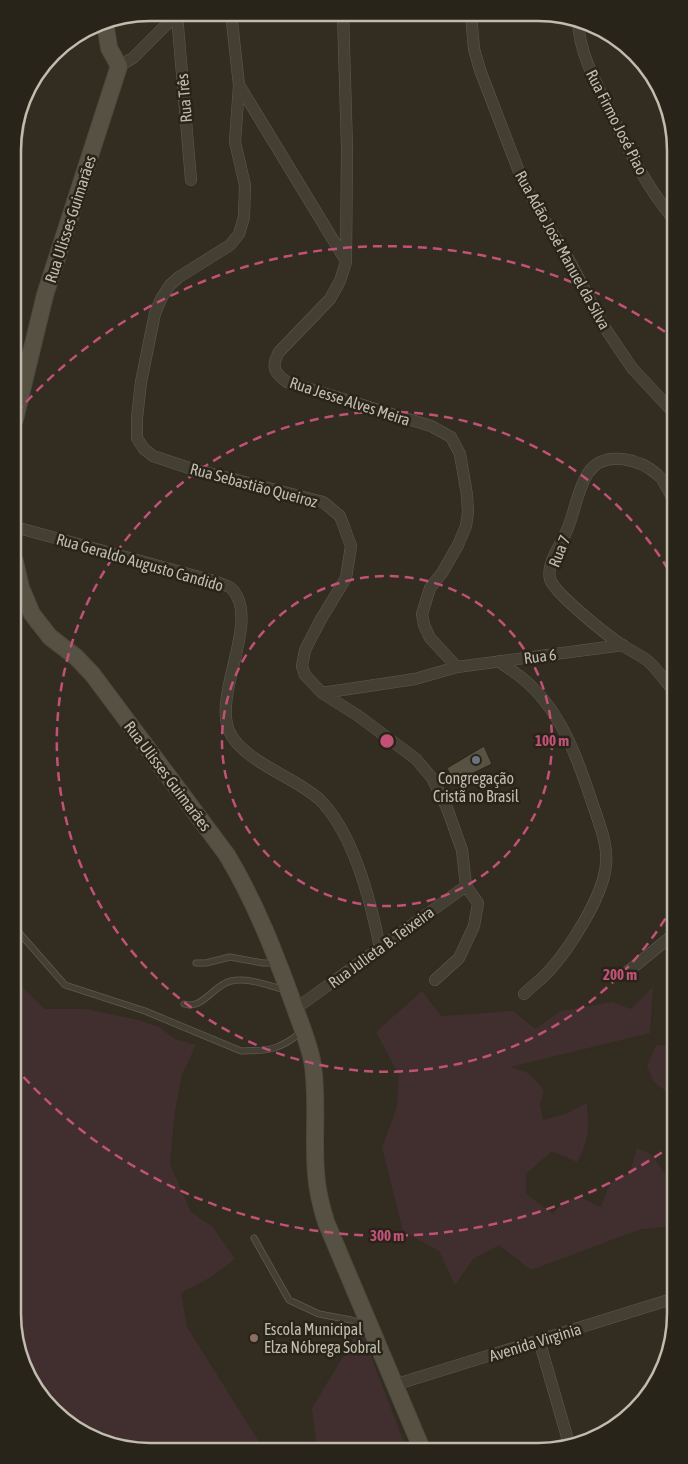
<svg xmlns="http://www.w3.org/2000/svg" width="688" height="1464" font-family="'Asap Condensed',sans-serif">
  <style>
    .green { fill: #412f2f }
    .building { fill: #575242; stroke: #2a261b }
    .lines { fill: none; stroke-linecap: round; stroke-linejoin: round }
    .lane-casing { stroke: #5f5a4e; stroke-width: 7 }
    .street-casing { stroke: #5f5a4e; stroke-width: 12 }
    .secondary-casing { stroke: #4d493d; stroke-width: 18 }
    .lane { stroke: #433f33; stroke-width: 5.5 }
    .street { stroke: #433f33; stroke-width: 11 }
    .secondary { stroke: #565142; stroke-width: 16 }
    .ring { fill: none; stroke: #c25178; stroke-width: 2.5; stroke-dasharray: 9 6 }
    .worship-dot { fill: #6b7280; stroke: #282419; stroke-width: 2 }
    .education-dot { fill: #8d6e63; stroke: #282419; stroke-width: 2 }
    .labels { text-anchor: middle; stroke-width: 5; stroke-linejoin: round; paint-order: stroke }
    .street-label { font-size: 16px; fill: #c1bcad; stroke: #282419 }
    .poi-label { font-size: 16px; fill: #c1bcad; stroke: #282419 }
    .rim { fill: none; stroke: #c1bcad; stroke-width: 2.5 }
    .centre { fill: #c25178; stroke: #282419; stroke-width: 2.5 }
    .ring-label { font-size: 15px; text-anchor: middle; font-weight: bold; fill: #c25178; stroke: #282419; stroke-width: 5; stroke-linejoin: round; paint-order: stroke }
  </style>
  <rect width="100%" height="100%" fill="#322d20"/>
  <path class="green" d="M16,981L45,1009H86L138,1020L159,1027L175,1039L196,1045L182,1075L175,1110L170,1164L191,1212L213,1227L235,1259L213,1276L181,1293L187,1327L263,1448L124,1449L59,1417L17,1350Z
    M653,987L650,1033L510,1067L528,1073L544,1090L540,1105L543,1120L565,1114L587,1103C589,1129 590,1138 577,1162L552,1151L526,1174V1194L553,1214L563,1201L580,1197L601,1207L610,1183L630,1172L637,1148L651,1154L673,1185L675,1195V1226L641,1229L531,1270L499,1245L473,1259L455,1285L439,1251L403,1231L382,1147L397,1107L399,1075L376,1032L422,991L441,1016L513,1011L535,1029L561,1011L612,1002L631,1009Z
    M656,1045L674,1046V1098L654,1082L647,1066Z
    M360,1328L400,1432L406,1448H317L312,1408Z"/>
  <path class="building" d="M484,746L492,764L463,778V781L454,783L447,768Z"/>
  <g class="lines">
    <defs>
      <path id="lane" d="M16,929L65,985L145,1011L241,1051C268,1051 280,1050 301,1032
        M196,963H206L230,957L263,963H277
        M184,1004C203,1010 213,985 231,981C248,977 269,986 285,990
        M254,1238L289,1300L319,1314L351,1320L367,1325"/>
      <path id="street" d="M231,13L239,85L235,142L245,185L244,217L239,234L230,245L179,277L170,285L162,297L155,313L141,382L137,418V438L144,449L153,456L189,468L323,502L340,516L351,546L346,578L321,619L305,650L302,666L305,675L322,693L357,715L416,759L432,778L447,808L462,850L466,886L478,903L474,926L459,958L435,980
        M343,14L347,148L346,262L340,281L330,299L279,352C271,366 274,373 287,382L431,426L451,437L460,454L467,495L468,512L466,526L458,545L442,573L430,588L422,614L424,625L430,638L457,667
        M177,15L191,180
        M471,15L474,49L480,70L523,182L541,215L566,254L603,325L632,368L672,411
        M578,22C580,54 595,81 609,109C626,146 645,184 671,216
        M119,66L133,58L178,13
        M239,85L346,261
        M14,160L22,105
        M672,497C668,490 664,480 658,475C640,459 604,449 588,473C577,490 575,512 567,530C561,545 546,563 550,579C554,593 608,636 622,645C631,651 641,655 648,661C657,669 665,681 673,690
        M15,527L214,581C219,583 227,585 231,588C262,618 213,692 229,731C242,761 295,777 319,799C353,832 371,902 380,948
        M499,661C510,670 523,677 532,687C565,719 580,766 594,808C600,826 608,845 606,864C604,895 570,948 549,971C542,979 532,986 524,994
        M322,693L415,679L457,667L623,645
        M626,973L674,934
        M295,1009L466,886
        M539,1340L570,1447
        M394,1385L675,1298"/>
      <path id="secondary" d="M15,419L45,295L119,66L109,48L105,22
        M15,562L21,588L32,614L50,637L76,657L93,675L227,855C256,903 276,956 295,1008C302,1028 310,1046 313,1066C318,1102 313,1138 316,1173C317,1190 321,1206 326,1222L421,1447"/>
    </defs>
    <use href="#lane" class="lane-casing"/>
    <use href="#street" class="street-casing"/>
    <use href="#secondary" class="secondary-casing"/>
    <use href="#lane" class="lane"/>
    <use href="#street" class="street"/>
    <use href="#secondary" class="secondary"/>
  </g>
  <g class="ring">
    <circle cx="387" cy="741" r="165"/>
    <path d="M673 906A330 330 0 1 1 671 574"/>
    <path d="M674 1144A495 495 0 0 1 19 1072M16 413A495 495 0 0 1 671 336"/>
  </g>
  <circle class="worship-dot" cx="476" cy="760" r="5"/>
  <circle class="education-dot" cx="254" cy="1338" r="5"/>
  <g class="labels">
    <g class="street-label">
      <text transform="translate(184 98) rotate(-95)" y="6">Rua Três</text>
      <text transform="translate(617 122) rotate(63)" y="6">Rua Firmo José Piao</text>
      <text transform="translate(70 219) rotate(-72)" y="6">Rua Ulisses Guimarães</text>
      <text transform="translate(563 250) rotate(61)" y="6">Rua Adão José Manuel da Silva</text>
      <text transform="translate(350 401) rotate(18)" y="6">Rua Jesse Alves Meira</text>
      <text transform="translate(254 485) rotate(15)" y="6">Rua Sebastião Queiroz</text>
      <text transform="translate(559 551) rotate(-68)" y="6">Rua 7</text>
      <text transform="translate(140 562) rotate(16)" y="6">Rua Geraldo Augusto Candido</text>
      <text transform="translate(540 656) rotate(-7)" y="6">Rua 6</text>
      <text transform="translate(168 776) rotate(53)" y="6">Rua Ulisses Guimarães</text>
      <text transform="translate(381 947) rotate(-36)" y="6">Rua Julieta B. Teixeira</text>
      <text transform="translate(535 1342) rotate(-17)" y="6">Avenida Virginia</text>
    </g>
    <g class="poi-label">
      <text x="476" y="784">Congregação<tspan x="476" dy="18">Cristã no Brasil</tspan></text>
      <text x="264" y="1335" text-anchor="start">Escola Municipal<tspan x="264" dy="18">Elza Nóbrega Sobral</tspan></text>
    </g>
  </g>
  <path d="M0 0H688V1464H0ZM150 21H538A129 129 0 0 1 667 150V1314A129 129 0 0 1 538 1443H150A129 129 0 0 1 21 1314V150A129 129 0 0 1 150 21Z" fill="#282419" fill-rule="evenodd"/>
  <path class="rim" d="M150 21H538A129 129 0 0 1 667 150V1314A129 129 0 0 1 538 1443H150A129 129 0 0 1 21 1314V150A129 129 0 0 1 150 21Z"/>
  <circle cx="387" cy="741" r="8" class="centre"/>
  <g class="ring-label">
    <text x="552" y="746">100 m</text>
    <text x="620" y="980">200 m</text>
    <text x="387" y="1241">300 m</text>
  </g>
</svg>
